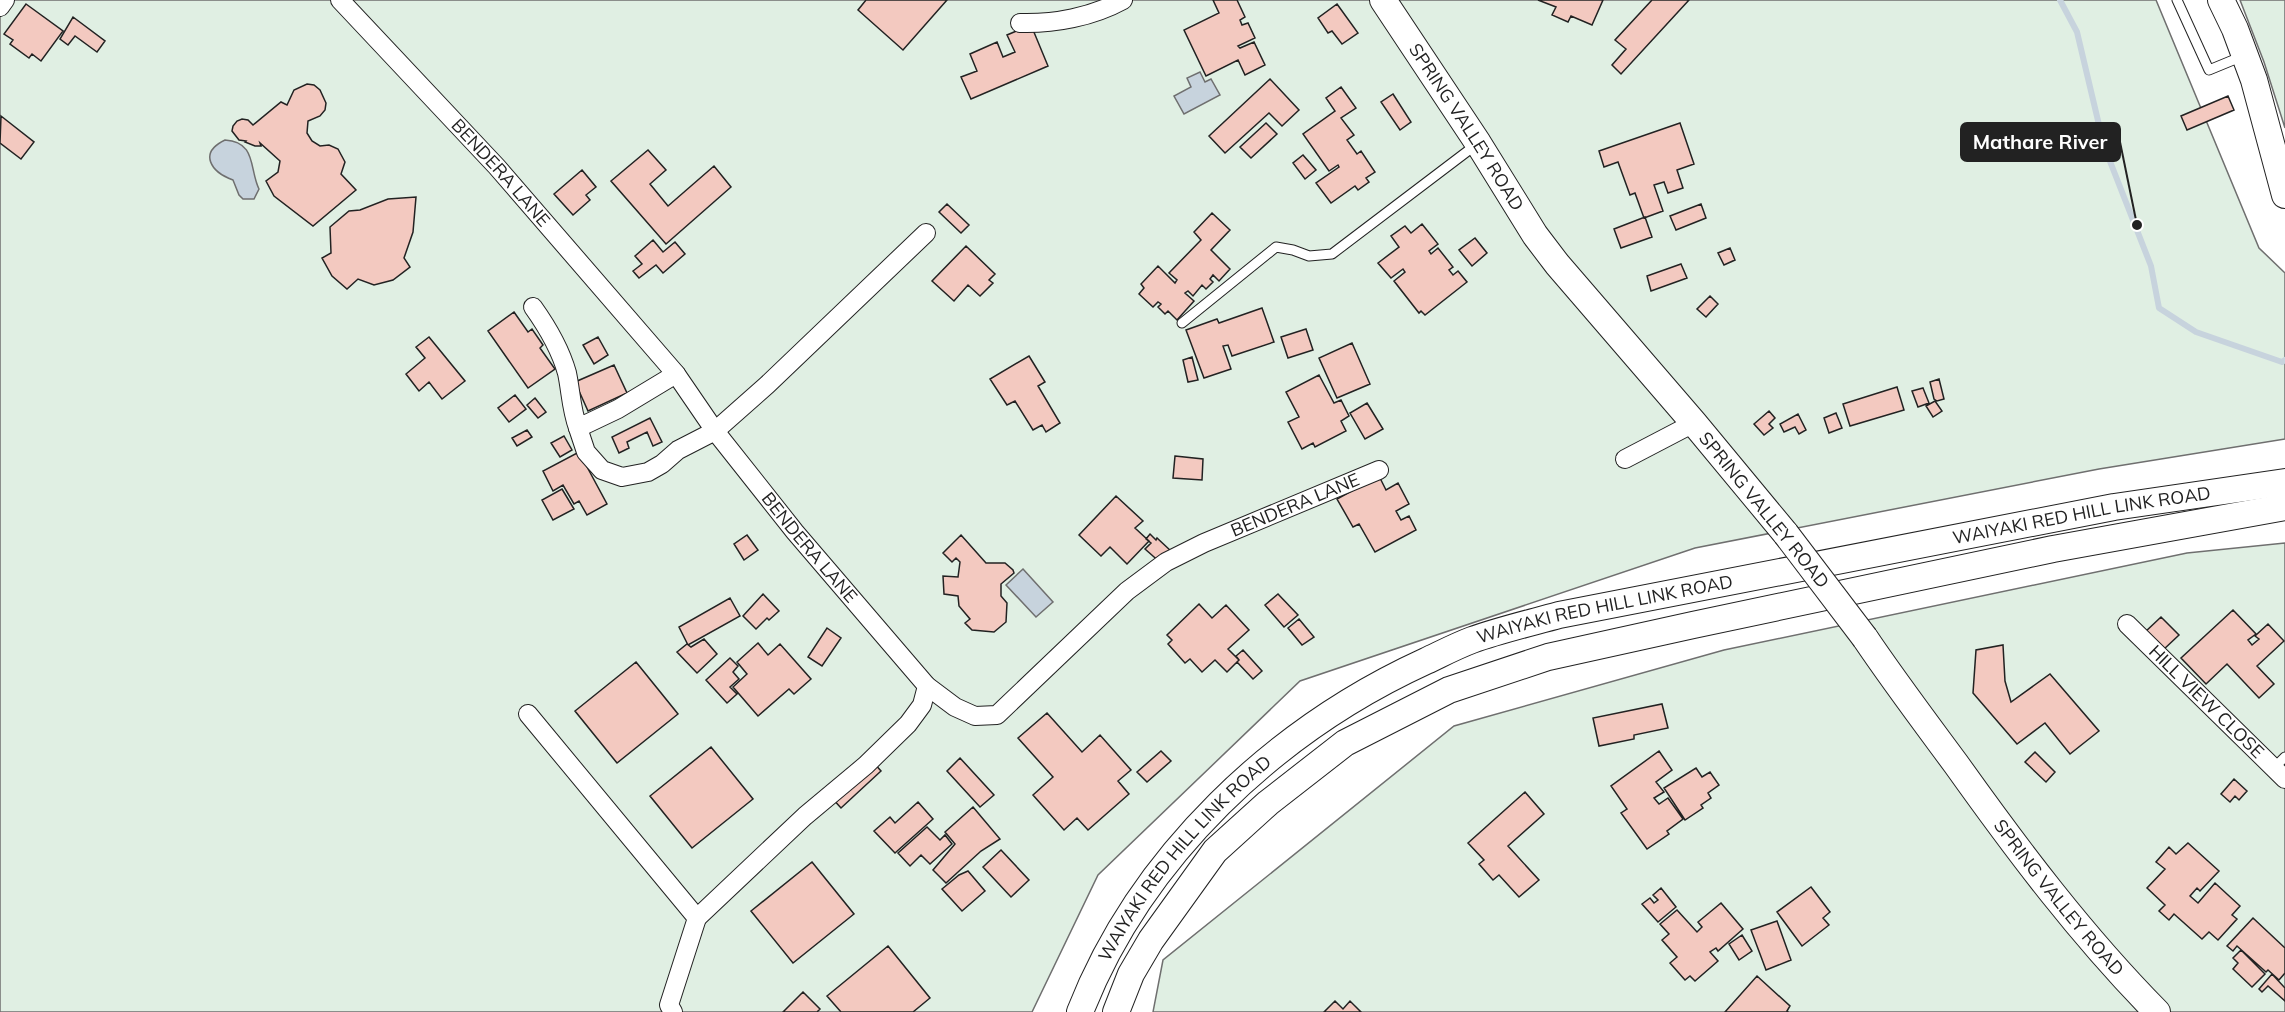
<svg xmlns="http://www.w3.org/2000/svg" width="2285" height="1012" font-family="Mulish,sans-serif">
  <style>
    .green { fill: #e0efe3; stroke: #6f6f6f; stroke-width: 1.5 }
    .water { fill: #c7d3dd; stroke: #6f6f6f; stroke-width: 1.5 }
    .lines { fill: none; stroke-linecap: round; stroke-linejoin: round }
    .stream { stroke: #c7d3dd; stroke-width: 6 }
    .building { fill: #f3c9c0; stroke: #222; stroke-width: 1.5 }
    .lane-casing { stroke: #222; stroke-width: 11 }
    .street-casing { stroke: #222; stroke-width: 20 }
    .secondary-casing { stroke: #222; stroke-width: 28 }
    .lane { stroke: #fff; stroke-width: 9 }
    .street { stroke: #fff; stroke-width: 18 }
    .secondary { stroke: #fff; stroke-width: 26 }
    .secondary-bridge-casing { stroke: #222; stroke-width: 28; stroke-linecap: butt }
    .secondary-bridge { stroke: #fff; stroke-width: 26 }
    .labels { text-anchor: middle; stroke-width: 4.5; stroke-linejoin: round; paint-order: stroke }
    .street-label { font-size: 18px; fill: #222; stroke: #fff }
    .leader { fill: none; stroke: #222; stroke-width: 2 }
    .callout-dot { fill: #222; stroke: #fff; stroke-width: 2 }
    .callout { fill: #222; stroke: #222; stroke-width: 2 }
    .callout-label { font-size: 20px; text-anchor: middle; font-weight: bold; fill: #fff }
  </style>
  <rect width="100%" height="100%" fill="#fff"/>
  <path class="green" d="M0,0H2156L2259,248L2285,273V439L2099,469L1695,548L1300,681L1098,875L1032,1012H0Z
    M2240,0H2285V128L2264,62Z
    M2285,543V1012H1153L1163,960L1454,726L1724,650L2187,553Z"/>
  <path class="water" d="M1200,72L1205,82L1211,79L1220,95L1184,114L1174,96L1191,87L1187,78Z
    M225,140C257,142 249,169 259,189L254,199H243L239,195L233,180C211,172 198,153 225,140Z
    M1023,569L1053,602L1036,617L1006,585Z"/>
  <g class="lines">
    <path class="stream" d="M2060,0L2077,32L2104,146L2151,266L2159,308L2196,332L2282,362L2285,360"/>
  </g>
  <path class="building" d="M866,0H947L903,50L858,10Z
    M1213,0H1237L1245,17L1240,20L1242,25L1248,23L1255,38L1238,46L1240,48L1254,42L1265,65L1245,75L1238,60L1206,76L1184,30L1219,13Z
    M1538,0H1603L1592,25L1571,16L1568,22L1552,15L1556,7Z
    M1652,0H1689L1621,74L1612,65L1626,49L1615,40Z
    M26,4L63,31L41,61L32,54L29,58L10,44L13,40L4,34Z
    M1337,4L1358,33L1342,44L1332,31L1328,33L1318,18Z
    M73,17L105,41L97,52L75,36L68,45L60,39Z
    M1031,25L1048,66L971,99L961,77L977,71L970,54L997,42L1003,57L1015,52L1007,35Z
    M1270,79L1299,110L1282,126L1269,113L1225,153L1209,136Z
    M307,84L314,85L320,90L326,103L325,110L320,116L308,121L307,133L312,141L320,146L329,145L338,149L345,162L341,174L356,190L313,226L274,196L266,181L278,172L280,161L260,143L261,146H255L245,142L246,141L239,140L232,131L233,126L237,121L242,119L248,120L253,125L281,102L287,105L294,90Z
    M1341,87L1356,108L1341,118L1354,135L1347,140L1357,154L1361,151L1375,172L1366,178L1369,182L1358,190L1355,186L1331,203L1316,183L1339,167L1338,165L1329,171L1303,134L1335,111L1326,98Z
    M1393,94L1411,122L1400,130L1381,102Z
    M2228,96L2234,110L2187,130L2181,116Z
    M1,116L34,142L21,159L0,143Z
    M1266,123L1277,134L1251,158L1240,147Z
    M1680,123L1694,164L1677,170L1683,188L1668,193L1664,182L1654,185L1663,211L1644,218L1635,193L1630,195L1618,162L1604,167L1599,151Z
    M648,150L666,170L650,184L668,206L714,166L731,187L666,244L611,181Z
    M1303,155L1316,170L1305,179L1293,163Z
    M582,170L596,187L586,195L590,200L573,215L554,194Z
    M416,197L413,232L404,258L410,267L393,280L374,285L358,279L347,289L332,276L322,258L331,253L330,227L349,211L360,210L388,199Z
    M947,204L969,225L961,233L939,212Z
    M1701,204L1706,218L1676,230L1670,216Z
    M1212,213L1230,230L1211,250L1230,269L1219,281L1213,275L1210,279L1213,282L1206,289L1202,285L1193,296L1188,291L1185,293L1194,301L1177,320L1168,311L1165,314L1158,307L1161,304L1158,302L1153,307L1139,294L1144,288L1141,284L1158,266L1175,283L1177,280L1169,273L1201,240L1194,232Z
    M1645,217L1652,237L1621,248L1614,229Z
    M1422,224L1438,244L1429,251L1431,254L1438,248L1453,267L1449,270L1453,275L1458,271L1467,282L1425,315L1421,311L1419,313L1394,281L1405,272L1403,269L1391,278L1378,263L1399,247L1391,236L1405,226L1411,233Z
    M1475,238L1487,253L1472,266L1459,250Z
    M653,240L663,252L675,242L685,254L663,273L656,265L639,278L633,271L642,264L635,256Z
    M966,246L995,274L989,280L993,283L980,296L968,285L954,301L932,281Z
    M1730,248L1735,260L1724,265L1718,253Z
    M1681,264L1687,278L1651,291L1647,276Z
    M1710,296L1718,304L1706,317L1697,309Z
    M1262,308L1274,342L1232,356L1228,345L1223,346L1231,369L1204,378L1186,330L1217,319L1219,323Z
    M514,312L528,332L532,329L543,345L540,348L555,369L528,388L488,331Z
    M1306,329L1313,350L1288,358L1281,337Z
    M429,337L465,381L442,399L429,382L419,391L406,374L425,358L416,347Z
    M598,337L608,355L594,364L583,345Z
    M1352,343L1370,384L1337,398L1319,358Z
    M1029,356L1045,382L1038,386L1060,423L1046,432L1042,425L1033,430L1015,401L1007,405L990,379Z
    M1192,357L1198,380L1188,382L1183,360Z
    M614,365L627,393L588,411L575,382Z
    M1319,375L1334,403L1341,400L1349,416L1341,421L1346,431L1315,447L1313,443L1302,449L1288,422L1299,417L1286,392Z
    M1939,379L1944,399L1937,401L1934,399L1930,382Z
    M1897,387L1904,410L1850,426L1843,404Z
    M1923,388L1929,403L1918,407L1912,391Z
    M515,395L526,409L509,422L498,408Z
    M535,398L546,412L538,418L527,405Z
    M1935,401L1942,411L1933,417L1926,406Z
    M1367,403L1383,429L1365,439L1350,413Z
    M1769,411L1775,418L1769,424L1773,428L1764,435L1754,424Z
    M1836,413L1842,428L1829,433L1824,418Z
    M1798,414L1806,430L1799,434L1795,427L1784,432L1780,424Z
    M650,418L662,442L653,446L647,432L627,442L629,448L619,453L612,437Z
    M527,430L532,437L517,446L512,438Z
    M564,436L572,450L560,457L551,443Z
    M579,452L607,504L587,515L579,501L574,504L563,485L553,491L543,471Z
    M1175,456L1203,459L1202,480L1173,478Z
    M1379,476L1386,490L1398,483L1409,504L1396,511L1401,520L1409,516L1416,530L1375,552L1359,524L1353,527L1337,499Z
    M562,489L574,509L553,520L542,500Z
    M1116,496L1143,521L1135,528L1149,541L1127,564L1110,547L1101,556L1079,535Z
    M1150,534L1156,540L1157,538L1172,552L1162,564L1145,549L1151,543L1146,539Z
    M747,535L758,550L744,560L734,544Z
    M961,535L986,563H1005L1013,570L1014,573L1001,584V596L1007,603L1006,622L994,632L972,630L965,623L970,619L959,606L958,596L944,594L943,576L958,577L960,562L956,558L952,562L943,553Z
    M763,594L779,611L769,620L767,618L756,629L743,616Z
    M1278,594L1298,615L1284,627L1265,605Z
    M730,598L740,616L688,645L679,627Z
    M1199,604L1212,618L1226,605L1249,630L1228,649L1239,660L1227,672L1215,660L1202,672L1190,659L1185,663L1168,644L1172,640L1167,635Z
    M2233,610L2256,634L2248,640L2252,645L2259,639L2255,636L2268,624L2284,641L2257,666L2274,684L2259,698L2227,664L2206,684L2181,658Z
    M2161,617L2179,635L2162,651L2144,633Z
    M1299,619L1314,637L1302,645L1288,628Z
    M827,628L841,638L822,666L808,657Z
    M704,639L717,654L697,673L677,652L687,644L691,647Z
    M758,643L768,655L780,644L811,679L794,694L789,689L758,716L733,687L747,674L737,662Z
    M2003,645L2005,681L2011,702L2050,674L2099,731L2070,754L2045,723L2017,744L1973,693L1976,650Z
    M1243,650L1262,671L1253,679L1237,662L1239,660L1236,656Z
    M730,658L738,666L733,672L739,679L730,687L737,694L727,703L706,680Z
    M636,662L678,714L617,763L575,711Z
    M1662,704L1668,728L1634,735V739L1599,746L1593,718Z
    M1047,713L1082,752L1100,735L1131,770L1118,781L1129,794L1088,830L1077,818L1064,830L1033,795L1053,777L1018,738Z
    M711,747L753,799L692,848L650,796Z
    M1161,751L1171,761L1147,782L1137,772Z
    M1659,751L1672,770L1656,782L1664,792L1654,798L1659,804L1668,798L1683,819L1667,831L1669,834L1647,849L1621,813L1627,809L1611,786Z
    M2035,752L2055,772L2046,782L2025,762Z
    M960,758L994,795L980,807L947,771Z
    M873,762L881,771L841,808L832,798Z
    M1696,768L1702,777L1710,772L1719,785L1708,793L1711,798L1701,805L1703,808L1685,820L1664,788Z
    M2234,779L2247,791L2239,800L2235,796L2230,802L2221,794Z
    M1525,792L1544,814L1508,846L1539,880L1519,897L1499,875L1493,880L1479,864L1484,860L1468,843Z
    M918,802L933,819L895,853L874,831L890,817L895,823Z
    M973,807L1000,839L981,851L946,883L933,870L955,844L945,832Z
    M927,827L940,840L945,835L952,844L930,864L921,855L910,866L898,853Z
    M2188,843L2219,871L2200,891L2197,888L2190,896L2198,903L2215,883L2240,906L2232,915L2237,919L2218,940L2209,932L2202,939L2174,914L2169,920L2159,911L2165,905L2147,888L2165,869L2156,862L2169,847L2176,854Z
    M1001,850L1029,880L1011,897L983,867Z
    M812,862L854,914L793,963L751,911Z
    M968,871L985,891L962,911L942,889L959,875Z
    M1811,887L1830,912L1823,918L1829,925L1802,946L1777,912Z
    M1661,888L1676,907L1658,922L1642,904L1650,898L1654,903L1658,900L1653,895Z
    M1721,903L1743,929L1718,951L1716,948L1710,952L1718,961L1695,981L1690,976L1685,980L1670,963L1677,957L1662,940L1669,934L1660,924L1677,910L1697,932L1702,927L1698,922Z
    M2253,918L2285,948V973L2279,980L2268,970L2266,972L2237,946L2233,951L2227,946Z
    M1777,921L1791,960L1766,970L1751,930Z
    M1742,935L1752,951L1739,960L1729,944Z
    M888,946L930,998L913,1012H841L827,996Z
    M2241,950L2265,974L2252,987L2233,969L2238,963L2233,958Z
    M2272,974L2285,988V1001L2268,986L2262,992L2259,989Z
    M1757,976L1790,1006L1787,1011L1788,1012H1725Z
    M803,992L820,1009L817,1012H783Z
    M1335,1001L1343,1009L1350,1001L1361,1012H1324Z"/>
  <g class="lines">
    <defs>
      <path id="lane" d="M2177,0L2209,70L2243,56
        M1182,323L1276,247L1293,250L1309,256L1332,254L1477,144
        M2274,768L2285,757"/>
      <g id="street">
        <path id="s1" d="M340,0L497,167L676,374L715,431L795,532L927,686L955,707L975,716L997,715L1127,591L1166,562L1204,543L1379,470"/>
        <path d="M0,7L5,0"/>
        <path d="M1020,23C1054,24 1092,17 1123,0"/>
        <path d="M533,307C548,328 560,348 567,373C571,392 571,409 578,428L618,409L676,374"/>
        <path d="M578,428L586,452L602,470L622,477L648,472L662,464L678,450L715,431L767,385L926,233"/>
        <path d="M1625,459L1694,423"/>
        <path id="s2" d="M2127,624L2285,779"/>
        <path d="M528,714L697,918L669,1005L673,1012"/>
        <path d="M697,918L805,816L866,765L908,724L922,705L927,686"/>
      </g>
      <g id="secondary">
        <path id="s3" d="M1383,0L1478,143L1535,235L1557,264L1694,423L1786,534"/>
        <path d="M2221,0L2235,29L2254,80L2285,195"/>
        <path id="s4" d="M1865,638C1894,681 1925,722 1956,764C2018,851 2082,936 2157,1012"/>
        <path id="s5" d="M1080,1012C1141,856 1275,730 1426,661C1441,654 1456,646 1472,640C1500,630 1530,623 1559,615L2114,507L2285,482"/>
        <path d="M1116,1012L1131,974L1151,940L1215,851L1268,803L1345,743L1449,690L1548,657L1693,625L2053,549L2285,507"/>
      </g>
    </defs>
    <use href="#lane" class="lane-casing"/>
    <use href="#street" class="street-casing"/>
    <use href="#secondary" class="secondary-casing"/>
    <use href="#lane" class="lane"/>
    <use href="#street" class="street"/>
    <use href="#secondary" class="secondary"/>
    <defs>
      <path id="secondary-bridge" d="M1786,534L1865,638"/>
    </defs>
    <use href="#secondary-bridge" class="secondary-bridge-casing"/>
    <use href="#secondary-bridge" class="secondary-bridge"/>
  </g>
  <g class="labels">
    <g class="street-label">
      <text dy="6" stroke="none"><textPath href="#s3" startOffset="152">SPRING VALLEY ROAD</textPath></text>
      <text dy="6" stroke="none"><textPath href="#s1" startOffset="236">BENDERA LANE</textPath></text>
      <text dy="6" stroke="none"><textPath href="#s1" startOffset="1352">BENDERA LANE</textPath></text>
      <text transform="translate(1764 510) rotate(51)" y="6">SPRING VALLEY ROAD</text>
      <text dy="6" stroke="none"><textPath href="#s5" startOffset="1178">WAIYAKI RED HILL LINK ROAD</textPath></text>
      <text dy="6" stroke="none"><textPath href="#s1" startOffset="722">BENDERA LANE</textPath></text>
      <text dy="6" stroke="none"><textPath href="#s5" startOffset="692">WAIYAKI RED HILL LINK ROAD</textPath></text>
      <text dy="6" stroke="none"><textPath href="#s2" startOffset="111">HILL VIEW CLOSE</textPath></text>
      <text dy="6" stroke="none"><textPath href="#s5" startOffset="188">WAIYAKI RED HILL LINK ROAD</textPath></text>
      <text dy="6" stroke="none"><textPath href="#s4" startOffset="324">SPRING VALLEY ROAD</textPath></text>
    </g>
  </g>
  <path class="leader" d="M2137 225L2120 142"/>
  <circle class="callout-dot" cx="2137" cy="225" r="6"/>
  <rect class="callout" x="1961" y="123" width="159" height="38" rx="6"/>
  <g class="callout-label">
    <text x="2040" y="149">Mathare River</text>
  </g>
</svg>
